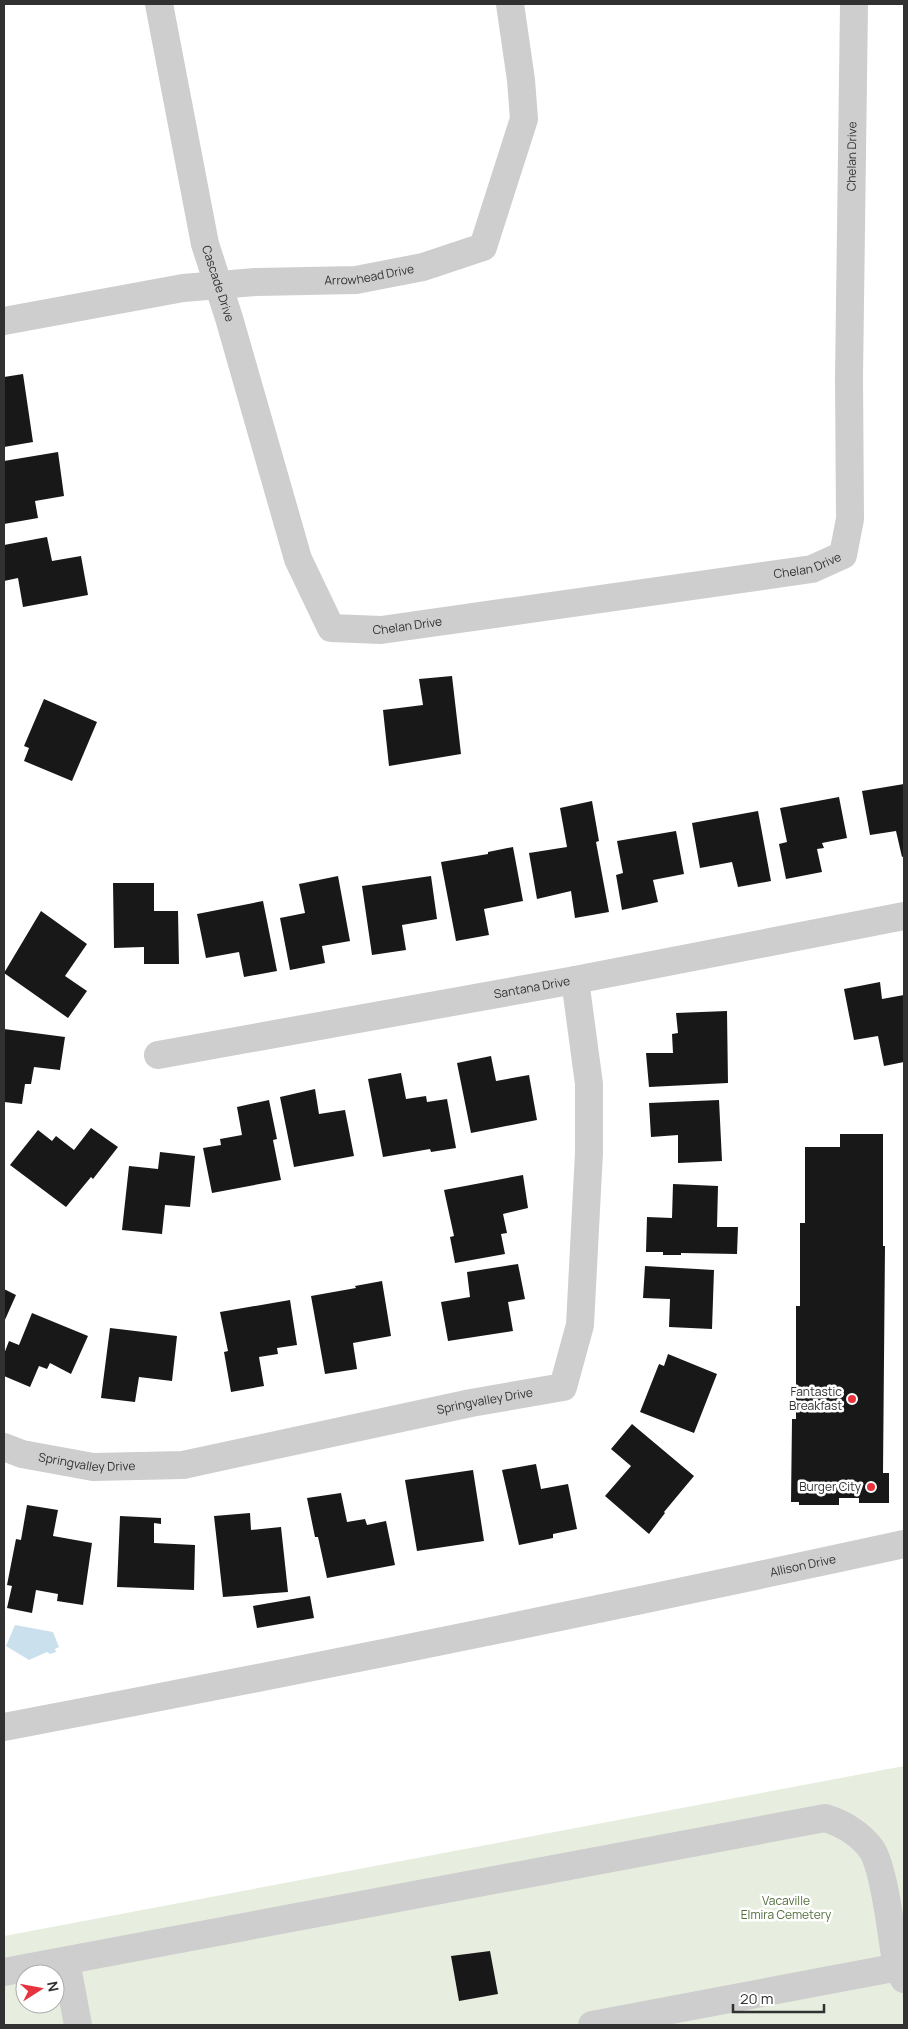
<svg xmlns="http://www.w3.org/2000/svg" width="908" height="2029" font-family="Manrope,sans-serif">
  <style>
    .green { fill: #e7eedf; fill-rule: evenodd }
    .water { fill: #cbe0ed }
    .building { fill: #181818 }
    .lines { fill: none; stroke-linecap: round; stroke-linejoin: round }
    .minor { stroke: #cecece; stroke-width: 28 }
    .poi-dot { fill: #e7333e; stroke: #fff; stroke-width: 2 }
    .labels { text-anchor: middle; stroke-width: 5; stroke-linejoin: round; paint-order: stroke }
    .street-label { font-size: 12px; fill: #313131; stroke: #fff }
    .poi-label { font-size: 12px; fill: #313131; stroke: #fff; text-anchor: end }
    .park-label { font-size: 12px; fill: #536e3d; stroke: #fff }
  </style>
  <rect width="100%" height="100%" fill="#fff"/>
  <path class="green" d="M904,1766V2025H4V1936ZM25,1974H55V2004H25Z"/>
  <path class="water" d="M15,1625L53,1632L59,1647L55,1649L56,1652L50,1654L47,1652L29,1660L6,1646Z"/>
  <path class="building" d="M23,374L33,442L4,447V377Z
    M58,452L64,496L35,501L38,518L4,524V461Z
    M47,537L52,561L81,556L88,595L23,607L18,578L4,581V545Z
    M452,676L461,754L389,766L383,710L423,705L419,679Z
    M44,699L97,722L72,781L24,761L29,748L24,746Z
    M904,784V856L902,857L896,831L870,835L862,791Z
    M839,797L847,838L822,843L824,848L817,849L822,872L786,879L779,844L787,842L780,808Z
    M592,801L599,841L596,842L609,912L575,918L571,891L537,899L529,853L567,847L560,808Z
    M758,811L771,881L738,887L732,862L700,868L692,823Z
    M676,831L684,874L653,880L658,902L622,910L616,875L623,873L617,841Z
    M513,847L523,901L484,909L489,935L456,941L441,862L488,854V852Z
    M338,876L350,941L322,946L325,963L290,970L280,918L305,913L299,884Z
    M431,876L437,919L402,925L406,950L372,955L362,886Z
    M113,883H154V911H178L179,964H144V947L114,948Z
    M263,901L277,971L244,977L239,952L206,958L197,914Z
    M41,911L87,944L65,976L87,991L68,1018L4,973Z
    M880,982L882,999L904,995V1062L884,1066L878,1036L854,1040L844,989Z
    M727,1011L728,1083L649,1087L646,1053H673L672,1034L678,1033L676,1013Z
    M4,1029L65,1037L60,1070L34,1067L31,1084H25L22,1104L4,1102Z
    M491,1056L496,1081L529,1075L537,1120L471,1133L457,1063Z
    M401,1073L406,1099L426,1096L427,1102L447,1099L456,1148L431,1152L430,1149L383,1157L368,1079Z
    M315,1089L319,1114L345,1110L354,1156L294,1167L280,1097Z
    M269,1100L277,1139L273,1140L281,1180L212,1193L203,1148L221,1145L220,1139L242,1135L237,1107Z
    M719,1100L722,1161L678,1163V1135L651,1137L649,1103Z
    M91,1128L118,1147L93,1179L91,1177L66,1207L10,1165L38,1130L52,1141L56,1136L74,1150Z
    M840,1134H883V1246H885L883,1473H889V1503H859V1498H839V1505H799V1502H791L792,1419H796V1306H800V1223H805V1147H840Z
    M160,1152L195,1156L190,1207L165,1205L162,1234L122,1230L129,1166L158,1169Z
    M523,1175L528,1208L503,1214L507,1233L501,1234L505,1254L455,1263L450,1237L454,1236L444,1190Z
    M673,1184L718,1186L717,1227H738L737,1254L681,1253V1255H663V1252H646L647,1217L672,1218Z
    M518,1264L525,1299L508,1302L513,1331L448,1341L441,1302L470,1297L467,1272Z
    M645,1266L714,1270L712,1329L669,1327L670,1299L643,1298Z
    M382,1281L391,1336L353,1343L357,1369L325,1374L311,1296L356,1288L355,1286Z
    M4,1289L16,1295L4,1322Z
    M290,1300L297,1345L277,1348L278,1354L259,1357L264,1386L231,1392L224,1352L228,1351L220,1312Z
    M32,1313L88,1336L71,1374L50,1363L47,1369L39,1366L30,1387L4,1376V1354L9,1341L19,1345Z
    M110,1328L177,1336L172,1381L139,1377L135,1402L101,1398Z
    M668,1354L717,1374L694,1433L640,1412L659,1364L664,1366Z
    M632,1424L694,1476L664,1512L665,1513L649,1534L605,1496L631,1466L611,1449Z
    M536,1464L541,1489L568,1484L577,1529L553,1534V1538L519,1545L502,1470Z
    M473,1470L484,1541L417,1551L405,1480Z
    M341,1493L347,1522L365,1519L367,1525L386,1521L395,1565L327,1578L318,1537H315L307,1498Z
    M27,1505L58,1510L53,1536L92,1543L83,1605L57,1601L58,1594L36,1590L32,1613L7,1608L12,1586L7,1585L16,1539L21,1540Z
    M250,1513L251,1530L281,1527L288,1592L223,1597L214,1516Z
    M120,1516L161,1518V1524L154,1523V1543L195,1545L194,1590L117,1587Z
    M310,1596L314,1618L257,1628L253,1606Z
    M490,1951L498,1994L459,2001L451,1956Z"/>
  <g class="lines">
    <g class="minor">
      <path id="s1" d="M159,4L205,244L229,318L298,559L331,628L381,630L812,569L843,555L850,519L849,378L854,4"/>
      <path id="s2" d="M4,321L183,288L256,282L356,280L423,267L483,247L524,119L521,80L510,4"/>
      <path id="s3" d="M158,1055L575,980L904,916"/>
      <path id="s4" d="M4,1447L22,1454L93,1467L183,1465L471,1403L563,1387L580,1325L589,1152V1084L575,980"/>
      <path id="s5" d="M4,1727C305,1670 605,1609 904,1544"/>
      <path d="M66,1961L78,2025"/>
      <path d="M4,1972L825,1818C842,1823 861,1834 872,1850C885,1871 892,1940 897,1968L904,1979"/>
      <path d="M592,2025L904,1966"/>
    </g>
  </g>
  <g class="poi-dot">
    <circle cx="852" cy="1399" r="5"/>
    <circle cx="871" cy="1487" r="5"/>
  </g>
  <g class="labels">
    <g class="street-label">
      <text dy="4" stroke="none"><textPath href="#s1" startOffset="1568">Chelan Drive</textPath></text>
      <text dy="4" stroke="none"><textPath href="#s2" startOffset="369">Arrowhead Drive</textPath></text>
      <text dy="4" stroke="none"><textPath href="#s1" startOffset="286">Cascade Drive</textPath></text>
      <text dy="4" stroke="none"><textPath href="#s1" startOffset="1131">Chelan Drive</textPath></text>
      <text dy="4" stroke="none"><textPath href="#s1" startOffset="726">Chelan Drive</textPath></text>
      <text dy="4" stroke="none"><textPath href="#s3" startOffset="380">Santana Drive</textPath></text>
      <text dy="4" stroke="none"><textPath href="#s4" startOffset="490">Springvalley Drive</textPath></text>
      <text dy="4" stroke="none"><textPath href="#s4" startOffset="85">Springvalley Drive</textPath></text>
      <text dy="4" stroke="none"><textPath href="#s5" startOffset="815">Allison Drive</textPath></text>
    </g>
    <g class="poi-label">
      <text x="842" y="1396">Fantastic<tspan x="842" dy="14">Breakfast</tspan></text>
      <text x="861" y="1491">Burger City</text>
    </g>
    <g class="park-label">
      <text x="786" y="1905">Vacaville<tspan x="786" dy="14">Elmira Cemetery</tspan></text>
    </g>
  </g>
  <rect width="908" height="2029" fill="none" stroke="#313131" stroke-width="10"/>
  <g transform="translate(40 1989) rotate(79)"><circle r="24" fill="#ffffff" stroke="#adadad"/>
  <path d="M0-4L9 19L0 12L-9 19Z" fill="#e7333e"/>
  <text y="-8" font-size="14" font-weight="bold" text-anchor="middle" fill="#313131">N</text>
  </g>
  <path d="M733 2004v8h91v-8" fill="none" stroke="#313131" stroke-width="2.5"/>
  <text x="740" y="2004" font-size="15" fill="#313131" stroke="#ffffff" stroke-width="4" paint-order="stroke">20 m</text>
</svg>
